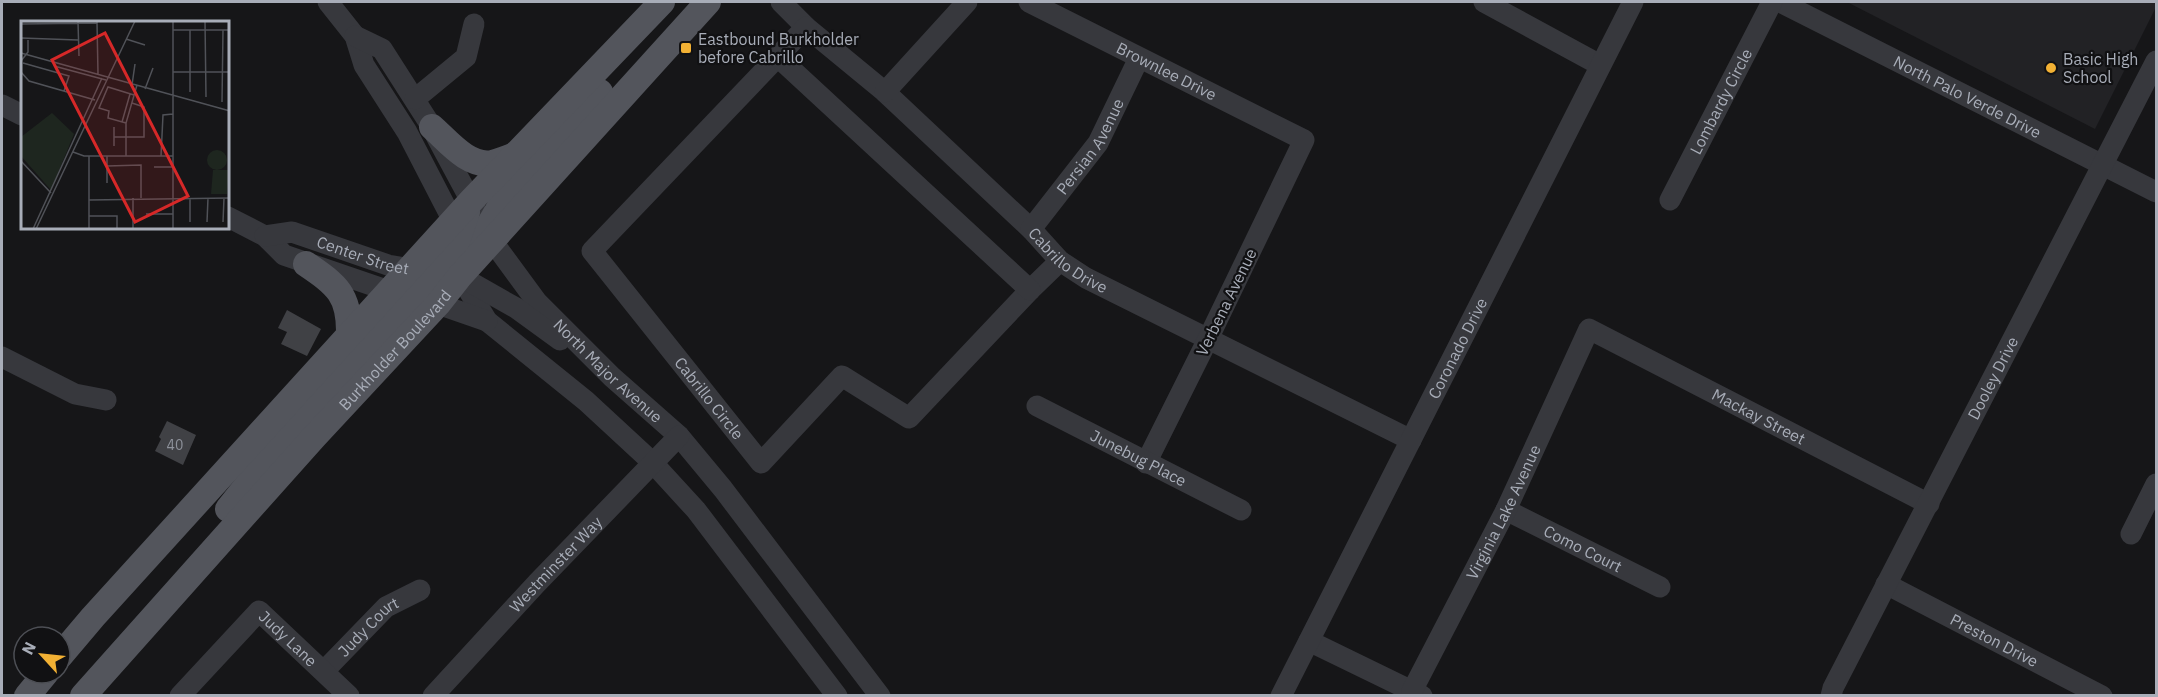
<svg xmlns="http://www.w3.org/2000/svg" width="2158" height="697" font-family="'IBM Plex Sans',sans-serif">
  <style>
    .built { fill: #222225 }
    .building { fill: #404145 }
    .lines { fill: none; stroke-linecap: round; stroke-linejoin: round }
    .minor { stroke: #37383d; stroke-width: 21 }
    .major { stroke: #53555c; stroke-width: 26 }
    .poi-dot { fill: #f2b134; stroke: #111113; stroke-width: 2 }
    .labels { text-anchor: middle; stroke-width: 4.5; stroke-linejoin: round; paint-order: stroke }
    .number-label { font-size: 14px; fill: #8e929b }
    .poi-label { font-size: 16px; fill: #a8adb8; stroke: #111113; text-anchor: start }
    .street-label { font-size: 16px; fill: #a8adb8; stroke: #111113 }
    .inset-road { fill: none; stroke: #505258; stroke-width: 1.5 }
    .view { fill: #d62828; fill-opacity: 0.15; stroke: #d62828; stroke-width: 3 }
    .inset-edge { fill: none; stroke: #a8adb8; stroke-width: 3 }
  </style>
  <rect width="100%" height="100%" fill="#161618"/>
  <path class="built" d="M1847,2H2156V7L2095,129Z"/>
  <path class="building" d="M287,310L321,329L307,356L281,344L287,332L278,328Z
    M167,421L196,435L183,465L155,451L161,439L159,437Z"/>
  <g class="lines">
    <g class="minor">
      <path d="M328,2L355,36L364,65L407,132L453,221L460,276L487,321L586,401L652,462L696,510L837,696"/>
      <path id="s1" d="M781,2L806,27L885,92L1031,229L1060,261L1086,278L1411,440"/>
      <path id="s2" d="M1029,2L1304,140L1208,339L1146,463"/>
      <path d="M1484,2L1600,65"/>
      <path id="s3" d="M1780,2L2156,192"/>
      <path id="s4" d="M806,27L592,251L761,463L842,376L909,418L1030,290L1060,261"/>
      <path id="s5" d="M355,36L382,49L428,121L493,242L537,302L612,377L679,436L723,489L880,696"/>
      <path d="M778,57L1030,290"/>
      <path d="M885,92L967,2"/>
      <path d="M415,99L466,57L474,24"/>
      <path d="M2,105L22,115"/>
      <path id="s6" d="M1670,200L1772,2"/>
      <path d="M228,217L265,236L284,255L389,291L438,304L487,321"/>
      <path id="s7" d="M1031,229L1098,143L1139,58"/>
      <path id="s8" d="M265,236L292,232L388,265L423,271"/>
      <path d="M463,278L516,308L560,340"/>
      <path d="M2,357L75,394L106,400"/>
      <path id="s9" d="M1037,406L1241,510"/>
      <path id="s10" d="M1506,510L1660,587"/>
      <path d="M2131,534L2156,484"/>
      <path id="s11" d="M1886,584L2102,696"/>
      <path d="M1309,641L1422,696"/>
      <path id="s12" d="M324,671L386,607L420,590"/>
      <path id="s13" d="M1412,691L1506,510L1589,329L1929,504"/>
      <path id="s14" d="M180,696L259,611L349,696"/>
      <path id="s15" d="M433,696L537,583L679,436"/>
      <path id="s16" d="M1281,696L1633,2"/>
      <path id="s17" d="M1831,696L1833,688L2156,61"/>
    </g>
    <g class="major">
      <path d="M432,127C448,141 468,167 492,163C500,161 508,158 515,155"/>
      <path d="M479,242L509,191L600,92"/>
      <path d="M306,264C337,285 350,295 349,335"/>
      <path d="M228,509L275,450L397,316L456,244L467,212"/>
      <path d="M60,656L93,617L471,201L662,2"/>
      <path d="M27,696L46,673"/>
      <path id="s18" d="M83,696L314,437L438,304L460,276L708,2"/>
    </g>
  </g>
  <g class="poi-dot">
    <rect x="680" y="42" width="12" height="12" rx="3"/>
    <circle cx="2051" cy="68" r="6"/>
  </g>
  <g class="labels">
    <g class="number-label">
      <text x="175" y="450">40</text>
    </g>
    <g class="poi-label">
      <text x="698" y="45">Eastbound Burkholder<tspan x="698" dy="18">before Cabrillo</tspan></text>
      <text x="2063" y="65">Basic High<tspan x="2063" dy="18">School</tspan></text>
    </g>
    <g class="street-label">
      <text dy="6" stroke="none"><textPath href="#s2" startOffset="154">Brownlee Drive</textPath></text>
      <text dy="6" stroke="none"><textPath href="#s3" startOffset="210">North Palo Verde Drive</textPath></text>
      <text dy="6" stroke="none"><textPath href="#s6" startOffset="111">Lombardy Circle</textPath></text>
      <text dy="6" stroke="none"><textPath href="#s7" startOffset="102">Persian Avenue</textPath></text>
      <text dy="6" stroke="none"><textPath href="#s8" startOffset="102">Center Street</textPath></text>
      <text dy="6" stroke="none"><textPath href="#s1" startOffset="387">Cabrillo Drive</textPath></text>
      <text transform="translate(1226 302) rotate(-64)" y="6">Verbena Avenue</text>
      <text dy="6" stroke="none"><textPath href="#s18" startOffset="466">Burkholder Boulevard</textPath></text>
      <text dy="6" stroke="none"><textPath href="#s16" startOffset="390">Coronado Drive</textPath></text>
      <text dy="6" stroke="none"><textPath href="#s5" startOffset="426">North Major Avenue</textPath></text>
      <text dy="6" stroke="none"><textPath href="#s17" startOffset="357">Dooley Drive</textPath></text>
      <text dy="6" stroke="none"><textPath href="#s4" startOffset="498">Cabrillo Circle</textPath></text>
      <text dy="6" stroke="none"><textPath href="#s13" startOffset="594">Mackay Street</textPath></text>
      <text dy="6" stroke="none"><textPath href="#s9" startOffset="114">Junebug Place</textPath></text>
      <text dy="6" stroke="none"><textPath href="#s13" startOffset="201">Virginia Lake Avenue</textPath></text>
      <text dy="6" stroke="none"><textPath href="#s10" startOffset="86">Como Court</textPath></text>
      <text dy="6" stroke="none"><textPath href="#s15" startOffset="180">Westminster Way</textPath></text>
      <text dy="6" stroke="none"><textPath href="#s12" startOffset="63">Judy Court</textPath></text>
      <text dy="6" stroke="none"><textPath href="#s11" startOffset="122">Preston Drive</textPath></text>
      <text dy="6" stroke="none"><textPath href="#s14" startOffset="156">Judy Lane</textPath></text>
    </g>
  </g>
  <g transform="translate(21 21)">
    <rect width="208" height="208" fill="#161618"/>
    <path d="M31,92L53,113L30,169L0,135V116ZM186 139a10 10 0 1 1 20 0a10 10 0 1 1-20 0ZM192,149H208L206,173H190Z" fill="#1e261f"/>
    <path class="inset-road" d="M152,0V208M184,0L185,76M57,1L58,35M76,1L77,53M0,3L76,2M152,9H209M0,17L57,19M105,18L124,24M0,32L209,90M0,40L7,31V19M2,42L48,55L43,70M33,45L85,59M0,51L8,60L74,79M152,51H209M111,64L114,43M124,68L132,47M169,71V9M201,81L202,9M101,101L109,73M105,102L87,97L88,90L78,87L87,66L113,74M93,106V125M93,116H123V86L111,82M52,131L63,135H152M86,135V162M105,135V102L116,64M140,135L142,94L152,93M0,140L30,172M86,145L120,144V177M133,146H152M68,179L209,177M125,193H152M68,195H96V208M169,201V177M186,201L187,177M202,201L203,177M12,208L81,57M15,208L114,0M68,208V135M112,208V177"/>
    <path class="view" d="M84,12L167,175L114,201L31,39Z"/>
    <rect width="208" height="208" class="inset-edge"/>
  </g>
  <rect width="2158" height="697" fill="none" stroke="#a8adb8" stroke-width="6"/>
  <g transform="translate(42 655) rotate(297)"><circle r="28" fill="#111113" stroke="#4d4f55" stroke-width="1.5"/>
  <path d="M0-4.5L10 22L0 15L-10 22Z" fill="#f2b134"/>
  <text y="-9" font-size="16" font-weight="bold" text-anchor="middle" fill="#a8adb8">N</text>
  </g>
</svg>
